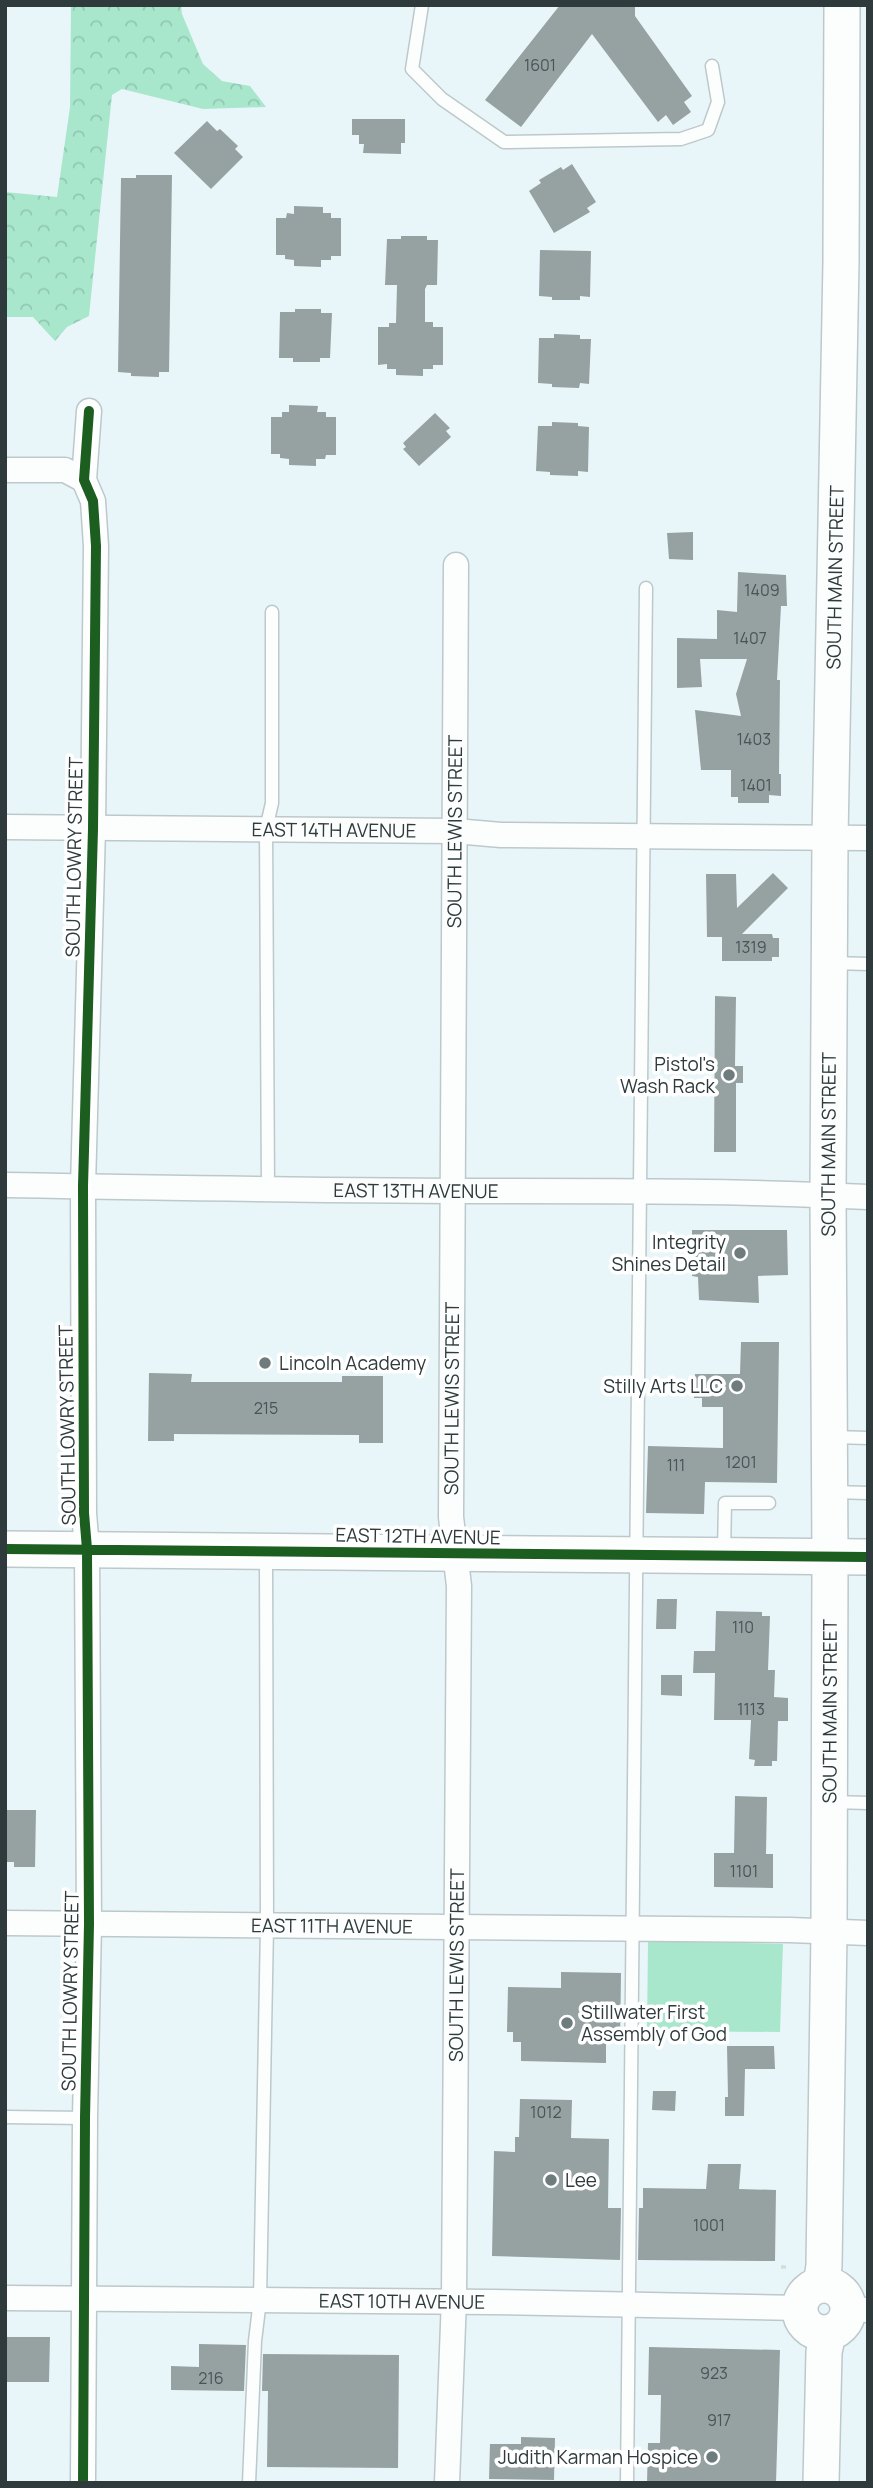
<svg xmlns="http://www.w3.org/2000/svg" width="873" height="2488" font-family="Manrope,sans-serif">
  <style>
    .green { fill: #a9e7cd }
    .forest { fill: url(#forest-crowns) }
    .building { fill: #96a1a2 }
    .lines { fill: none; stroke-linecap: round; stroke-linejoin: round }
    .service-casing { stroke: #bdc8cb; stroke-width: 15 }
    .minor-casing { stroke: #bdc8cb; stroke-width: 27 }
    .secondary-casing { stroke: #bdc8cb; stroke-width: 38 }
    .path { stroke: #d7dbdb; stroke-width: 3.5; stroke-dasharray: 7 3.5; stroke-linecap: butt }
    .service { stroke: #fcfefe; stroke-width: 12 }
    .minor { stroke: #fcfefe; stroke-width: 24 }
    .secondary { stroke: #fcfefe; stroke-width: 35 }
    .cycleway-casing { stroke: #fff; stroke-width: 15 }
    .cycleway { stroke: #1b5e20; stroke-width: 10 }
    .poi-dot { fill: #6f7c7e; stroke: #fff; stroke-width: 2.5 }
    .labels { text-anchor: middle; stroke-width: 7; stroke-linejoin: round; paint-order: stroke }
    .number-label { font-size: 16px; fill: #485456 }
    .street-label { font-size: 19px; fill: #2e3a3c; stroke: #fff }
    .poi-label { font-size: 19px; fill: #2e3a3c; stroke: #fff; text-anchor: end }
  </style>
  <defs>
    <pattern id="forest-crowns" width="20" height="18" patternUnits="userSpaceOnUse" patternTransform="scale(1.75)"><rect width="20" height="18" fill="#a9e7cd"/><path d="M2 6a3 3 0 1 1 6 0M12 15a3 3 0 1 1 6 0" fill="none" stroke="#92c7b1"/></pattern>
  </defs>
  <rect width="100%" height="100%" fill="#e9f6f9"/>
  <path class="green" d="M648,1941L783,1944L780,2032L647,2031Z"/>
  <path class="forest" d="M71,5H181L182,14L203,64L222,81L250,86L266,107L203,109L122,89L112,95L89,316L67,327L55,341L33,317H5V192L57,197L70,107Z"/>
  <path class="building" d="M560,5H635V16L692,96L684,102L691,112L673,125L666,115L658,122L592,34L521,127L485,100Z
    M352,119H405V143H401V154L363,153L364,144H359V135H352Z
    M207,121L217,131L220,129L238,146L235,149L243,157L211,189L174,153Z
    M572,164L596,202L587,208L590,212L554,233L529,191L541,183L539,180L561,167L563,170Z
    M136,175H172L169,372H159V377L131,376V373L118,372L121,178H136Z
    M294,206L323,207V213H331V218H341V256H331V260H321V267L294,266V260L285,259V255H276V218H286L287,213L294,214Z
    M401,236H427V240H438L437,285H427L425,289V322H433V327H443V365H433V369H423V376L396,375V369H387V364L378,365V327H389V323H396L397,285H385L387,239H401Z
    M540,250L591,251L590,297L580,296V300H552V297L539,296Z
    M295,309H321V313H332L330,358H320V362H293V358H279L280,312H295Z
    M554,334L580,335V339H591L589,384L580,383L579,388L552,387V384L538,383L539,338H554Z
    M289,405L318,406L317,412H326V417H336V455H326L325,459H316V466L289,465V459L280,458V454H271V417H282V412H289Z
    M435,413L450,428L446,431L451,437L419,466L403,449L406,447L403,443Z
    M552,422L578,423V426L589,427L588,472L578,471V476L550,475V472L536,471L538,426H552Z
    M693,532V560L669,559L667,533Z
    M738,572L786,575L787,606H781L777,680H780L779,774H781V796L769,795V803H738V797H731V770H701L695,710L741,716L736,694L747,659H700L702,687L677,688V638L717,639V610L737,612Z
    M773,873L788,888L742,934H772L773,938H779V957H772V961H722V937H707L706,874H736L737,908Z
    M715,996L736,997L735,1066H743V1083H736V1152H714Z
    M692,1230H787L788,1275L758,1276L759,1303L699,1300L698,1277L692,1276Z
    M741,1342H779L777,1483L705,1482L704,1514L646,1513L648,1446L723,1448V1407H702V1398H694L695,1374H740Z
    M149,1373L192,1374L191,1382H342V1376H383V1443H359V1435L174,1434V1441H148Z
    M657,1599H677L676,1629H656Z
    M716,1611L762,1612V1616H770L768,1670H775L774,1697L788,1698V1721H778L777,1761H772V1766H754L755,1760L749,1759L751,1720H714L715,1673H693L694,1651H715Z
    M661,1675H682V1696L661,1695Z
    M735,1796L767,1797L766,1854H773V1888L714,1887V1853H734Z
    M5,1810H36L35,1867H14V1862H5Z
    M561,1972L621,1973L620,2043H606V2063L521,2061V2042H513V2032H507L508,1987L561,1988Z
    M727,2046H774L775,2069H745L744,2116H725V2097H728Z
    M653,2091H676L675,2111L652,2110Z
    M520,2099L572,2100L571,2138L609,2139L608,2208H621L620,2260L492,2256L494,2151L515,2152V2137H519Z
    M708,2164H741L739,2189L776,2190L775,2261L638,2260L639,2208H643V2188L706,2189Z
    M5,2337H50L49,2382H5Z
    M199,2344L246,2345L244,2391L171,2390V2366L199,2367Z
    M649,2347L780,2350L776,2483H647L648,2443H660L661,2395H648Z
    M263,2354L399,2355L398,2468L267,2467L268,2391H262Z
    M521,2437L555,2438L554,2480L489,2479L490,2444H521Z"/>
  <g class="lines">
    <defs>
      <path id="service" d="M422,5L412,69L442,99L504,142L681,139L708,130L718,102L712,66
        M833,963L868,964
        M268,1190L266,829L272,803V612
        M833,1437L868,1438
        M833,1492L868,1493
        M724,1552L725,1503H769
        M832,1802L868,1803
        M5,2117L85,2118
        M249,2483L255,2341L260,2300L267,1926L266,1554
        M627,2483L646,588"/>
      <g id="minor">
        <path d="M5,470H65L84,480"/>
        <path id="s1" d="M5,827L455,831L501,835L868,838"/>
        <path id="s2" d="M5,1185C171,1188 337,1191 503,1191C625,1191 746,1191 868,1197"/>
        <path id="s3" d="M5,1923L790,1930L868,1933"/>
        <path id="s4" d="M5,2298L491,2302L800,2308"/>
        <path d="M849,2309L868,2310"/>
        <path d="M83,2483L85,2118L89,1924L87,1549L84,1513L83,1186L93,829L96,546L93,501L84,480L89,411"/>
        <path id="s5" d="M447,2483L454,2298L459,1586L451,1517L456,565"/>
      </g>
      <g id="secondary">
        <path d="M5,1549L868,1557"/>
        <circle cx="824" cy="2309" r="24"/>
        <path id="s6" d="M821,2285L824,2266L829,1932L830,1556L828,1195L830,837L841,262L842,5"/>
        <path d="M821,2483L824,2352L828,2333"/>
      </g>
    </defs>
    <use href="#service" class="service-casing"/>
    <use href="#minor" class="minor-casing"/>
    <use href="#secondary" class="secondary-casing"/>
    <path class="path" d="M781,2267H786"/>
    <use href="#service" class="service"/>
    <use href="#minor" class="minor"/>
    <use href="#secondary" class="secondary"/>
    <defs>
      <path id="cycleway" d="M5,1549L868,1557
        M83,2483L85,2118L89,1924L87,1549L84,1513L83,1186L93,829L96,546L93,501L84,480L89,411"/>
    </defs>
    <use href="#cycleway" class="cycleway-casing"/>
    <use href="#cycleway" class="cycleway"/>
  </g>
  <g class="poi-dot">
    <circle cx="729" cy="1075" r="7"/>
    <circle cx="740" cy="1253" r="7"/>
    <circle cx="265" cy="1363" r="7"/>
    <circle cx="737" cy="1386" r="7"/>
    <circle cx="567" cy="2023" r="7"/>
    <circle cx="551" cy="2180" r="7"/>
    <circle cx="712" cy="2457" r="7"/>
  </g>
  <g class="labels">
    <g class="number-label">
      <text x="540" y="71">1601</text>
      <text x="762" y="596">1409</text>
      <text x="750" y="644">1407</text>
      <text x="754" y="745">1403</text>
      <text x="756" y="791">1401</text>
      <text x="751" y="953">1319</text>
      <text x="266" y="1414">215</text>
      <text x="741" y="1468">1201</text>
      <text x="676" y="1471">111</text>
      <text x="743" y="1633">110</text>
      <text x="751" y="1715">1113</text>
      <text x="744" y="1877">1101</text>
      <text x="546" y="2118">1012</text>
      <text x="709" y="2231">1001</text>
      <text x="714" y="2379">923</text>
      <text x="211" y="2384">216</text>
      <text x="719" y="2426">917</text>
    </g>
    <g class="street-label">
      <text dy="7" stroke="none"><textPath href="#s6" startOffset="1708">SOUTH MAIN STREET</textPath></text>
      <text dy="7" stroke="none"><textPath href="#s1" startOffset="329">EAST 14TH AVENUE</textPath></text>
      <text dy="7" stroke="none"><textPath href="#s5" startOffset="1652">SOUTH LEWIS STREET</textPath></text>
      <text transform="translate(74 857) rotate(-89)" y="7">SOUTH LOWRY STREET</text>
      <text dy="7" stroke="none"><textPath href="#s6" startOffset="1141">SOUTH MAIN STREET</textPath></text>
      <text dy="7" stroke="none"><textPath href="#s2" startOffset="411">EAST 13TH AVENUE</textPath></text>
      <text dy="7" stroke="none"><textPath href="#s5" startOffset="1085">SOUTH LEWIS STREET</textPath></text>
      <text transform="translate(67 1425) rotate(-91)" y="7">SOUTH LOWRY STREET</text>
      <text transform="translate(418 1536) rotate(1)" y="7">EAST 12TH AVENUE</text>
      <text dy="7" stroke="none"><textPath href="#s6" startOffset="574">SOUTH MAIN STREET</textPath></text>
      <text dy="7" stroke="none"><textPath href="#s3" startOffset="327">EAST 11TH AVENUE</textPath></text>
      <text dy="7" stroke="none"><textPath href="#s5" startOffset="518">SOUTH LEWIS STREET</textPath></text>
      <text transform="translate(70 1991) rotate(-89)" y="7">SOUTH LOWRY STREET</text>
      <text dy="7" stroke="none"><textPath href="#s4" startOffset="397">EAST 10TH AVENUE</textPath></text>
    </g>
    <g class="poi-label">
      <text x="715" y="1071">Pistol's<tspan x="715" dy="22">Wash Rack</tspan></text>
      <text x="726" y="1249">Integrity<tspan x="726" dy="22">Shines Detail</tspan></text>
      <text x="279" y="1370" text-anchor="start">Lincoln Academy</text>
      <text x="723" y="1393">Stilly Arts LLC</text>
      <text x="581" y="2019" text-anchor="start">Stillwater First<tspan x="581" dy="22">Assembly of God</tspan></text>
      <text x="565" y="2187" text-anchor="start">Lee</text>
      <text x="698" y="2464">Judith Karman Hospice</text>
    </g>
  </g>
  <rect width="873" height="2488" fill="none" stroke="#2e3a3c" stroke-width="14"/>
</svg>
